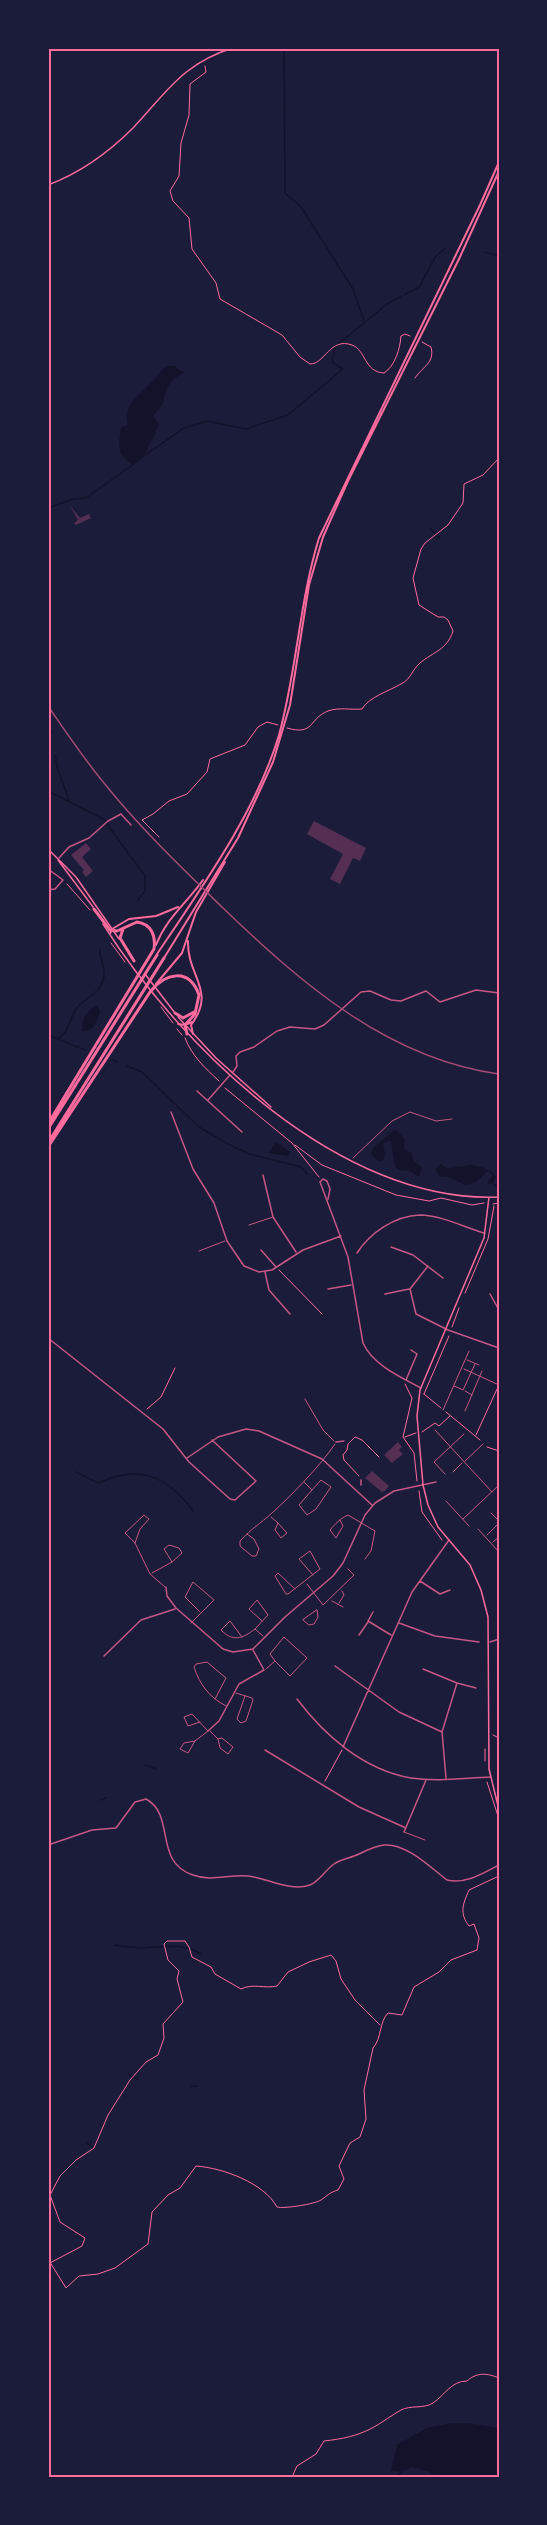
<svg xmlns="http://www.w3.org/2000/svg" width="547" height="2525" font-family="'Playfair Display',serif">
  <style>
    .water { fill: #12122b }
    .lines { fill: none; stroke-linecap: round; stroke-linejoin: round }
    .stream { stroke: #12122b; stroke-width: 1.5 }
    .building { fill: #542f53 }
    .path { stroke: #ff6b9d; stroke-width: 1 }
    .service { stroke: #c65784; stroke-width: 1 }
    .minor { stroke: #c65784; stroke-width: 1.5 }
    .tertiary { stroke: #c65784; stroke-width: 1.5 }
    .secondary { stroke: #ff6b9d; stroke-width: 1.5 }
    .trunk { stroke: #ff6b9d; stroke-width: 2 }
    .motorway { stroke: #ff6b9d; stroke-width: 3 }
    .rail { stroke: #a44b75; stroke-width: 1.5 }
    .neatline { fill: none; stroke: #ff6b9d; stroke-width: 2 }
  </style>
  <rect width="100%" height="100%" fill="#1b1b3a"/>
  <path class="water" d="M169,366H176L177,369L185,372L173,379L167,388L162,405L153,416L159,425L144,456L133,465C115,453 119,446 121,427L128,425C122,406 139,395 152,382C158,376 160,370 169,366Z
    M97,1006L100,1011C97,1021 94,1032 82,1031C81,1020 86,1011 97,1006Z
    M394,1130L398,1131L405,1141L404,1149L411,1153L414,1161L422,1168L419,1177L410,1171L400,1170L395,1167L391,1141H387L383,1144L385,1155L383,1160L378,1161L371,1154L373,1148Z
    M276,1142L290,1152L288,1156L268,1153Z
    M440,1164L448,1169L455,1166C463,1168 462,1166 469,1165C476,1164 492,1170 496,1176L493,1184L487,1183L493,1175L488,1171L475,1183L466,1185L448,1177H440L435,1169Z
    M453,2423H468L499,2428V2477H436L430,2472L412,2467L401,2472L391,2471L397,2445L429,2427Z"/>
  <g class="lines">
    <path class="stream" d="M284,48L285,193L301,207L353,289L364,321
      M485,252L499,256
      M404,295L419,287L436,256L446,248
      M336,346L387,304L401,296
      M144,456L184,428L208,421L246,429L288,415L343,369L332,362L335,347
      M48,508L73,499L86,498L138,461
      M430,528L435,534
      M437,536L440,538
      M48,726L53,733
      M55,755L57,767L69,800
      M48,791L105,820
      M107,824L145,876V891L138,900
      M48,1035L85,1050
      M58,1039C70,1032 69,1017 77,1008C87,996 101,994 104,976C106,967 99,958 100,949
      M111,1060L118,1062
      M127,1066L142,1072L199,1127L226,1143L249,1154L301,1167L307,1174
      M495,1185H499
      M76,1472L98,1483C139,1465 166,1474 193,1511
      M145,1765L156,1769
      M101,1800L106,1798
      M114,1945C124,1946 134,1948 144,1948C165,1947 182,1942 201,1954
      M129,2074L138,2080
      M191,2086H198
      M87,2143L93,2148
      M396,2477L401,2472"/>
  </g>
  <path class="building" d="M70,506L80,518L89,514L91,518L76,525L74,523L78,520Z
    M314,821L366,848L360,861L353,858L340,884L330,879L343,854L307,834Z
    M86,843L91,849L82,857L93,871L86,877L82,872L84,870L71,855Z
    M398,1442L402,1447L399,1450L403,1454L392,1463L384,1455Z
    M372,1471L389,1486L385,1491L382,1492L365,1478Z"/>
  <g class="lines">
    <path class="path" d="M205,66L206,72L190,84L189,115L181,143L179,176L170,191L173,201L189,218L192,249L216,283L220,299L282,335L300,357L310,364C325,364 330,337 352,345C366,350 364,372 384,373C395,366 400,349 401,336L405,334L410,336
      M415,378C423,366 435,363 431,347L422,342
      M287,728C315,736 308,719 328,711C339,707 350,710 362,709C369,697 389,691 401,684C411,679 412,670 420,663C433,652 447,650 453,631L448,620L444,617H438L419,605L413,578L421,549L425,543L448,525L463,503L464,484L483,475L499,458
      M159,837L142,820L153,814L169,801L187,794L207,772L210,759L245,745L258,727L267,722L278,725
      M67,884L90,910
      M111,943L125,962
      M161,1007L173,1023
      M177,1029L182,1035
      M185,1038C192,1056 204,1067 219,1081
      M225,1088L292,1143
      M292,1143L319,1177
      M295,1145L322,1165L396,1195L429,1201L441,1198L472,1205L484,1203
      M493,1204L499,1203
      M279,1270L322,1314
      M465,1293L488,1239L494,1206
      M452,1327L459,1308
      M405,1384L412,1398L403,1437L414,1453L417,1481
      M424,1394L449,1336
      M424,1394L441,1408
      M147,1409L161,1397L175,1368
      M446,1412L480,1440
      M422,1432L435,1423L439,1426L450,1416
      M476,1435L497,1389
      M405,1437L416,1433
      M487,1447L499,1451
      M359,1476L344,1460L343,1455L347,1450L348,1444L355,1437L362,1440L379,1457
      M419,1491L422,1512L442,1540
      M493,1735L499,1738
      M485,1749V1761
      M325,1781L342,1750
      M487,1782L499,1819
      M48,2259L66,2288L79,2276L98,2274L115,2268L148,2244L152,2212L168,2195L180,2188L196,2166C223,2168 264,2183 277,2207C284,2209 315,2204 321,2200C327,2196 330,2192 338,2190L344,2179L339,2166L350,2143L360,2137L366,2119L364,2090L373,2048C382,2038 379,2022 388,2013L402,2015L414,1987L439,1972L451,1960L477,1950L479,1938L474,1924L469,1926C459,1913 463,1904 469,1890L499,1876
      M48,2264L82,2246L85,2238L60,2222L50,2195L60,2176L76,2160L94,2148L108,2115L130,2080L146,2062L158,2055L164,2038L163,2024L183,2002L177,1979L179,1971L168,1960L164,1944L167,1941H185L189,1947L192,1957L211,1967L215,1974L241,1989C253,1983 264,1989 277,1986L288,1972L309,1962L331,1955L336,1961L341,1979L355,2000L380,2025
      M292,2477L297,2466L316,2454L324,2441C342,2439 358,2436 374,2427C383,2422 392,2415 401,2410C410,2405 424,2409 433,2403C445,2395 451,2381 467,2381C477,2372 487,2373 499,2378"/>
    <path class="service" d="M353,1158L392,1121L410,1112L436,1121L452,1119
      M249,1225L273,1217
      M199,1251L225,1241
      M467,1360L479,1365
      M464,1369L499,1385
      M454,1386L463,1390L475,1364
      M465,1391L472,1395
      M305,1399L323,1430L334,1441
      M443,1410L469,1351
      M465,1411L482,1371
      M435,1430L492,1492
      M465,1461L483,1444
      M453,1472L462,1463
      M445,1474L434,1462L464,1434
      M304,1482L312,1490L299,1505L307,1515L316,1509L331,1487L321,1480L312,1490
      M446,1501L469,1526
      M491,1513L499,1521
      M271,1517L278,1523L275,1530L281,1538L287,1533L278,1523
      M463,1519L499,1485
      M340,1520L343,1526L336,1538L330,1530C335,1524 341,1518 348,1515L375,1531L371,1551L365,1559
      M478,1529L499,1552
      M247,1534L254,1539L259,1549L256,1556H252L240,1546V1541C252,1528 260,1524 272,1513C291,1496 321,1465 335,1444
      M487,1535L499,1523
      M493,1542L499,1537
      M135,1543L140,1529L149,1519L144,1515L125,1533L135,1543L150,1574L165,1587
      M152,1573L172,1562L182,1553L179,1548L169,1545L164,1549L172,1562
      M307,1584L323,1605L354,1575L348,1569
      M295,1589L278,1573L275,1576L286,1594H288L320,1569L310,1551L299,1559L313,1575
      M332,1601L343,1607
      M339,1603L344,1595L342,1591
      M317,1610L318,1617L314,1624L309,1625L303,1620Z
      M262,1621L249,1609L257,1600L268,1615L255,1629L263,1636
      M191,1623L214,1600L193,1582L185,1597L200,1612
      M242,1637L230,1621L221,1630C233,1642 242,1639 255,1629
      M266,1669L275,1661L290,1676L307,1658L284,1637L270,1654L275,1661
      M236,1693L252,1698L253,1700L246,1721L241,1723L237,1719L245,1696
      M215,1699L226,1678L207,1662L196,1664L194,1667C200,1685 209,1697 226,1706
      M210,1731L218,1739L220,1748L228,1754L233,1747L222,1738L218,1739
      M195,1741L188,1753L180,1749L184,1743L195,1741L208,1731L192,1714L184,1717L188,1726L200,1722
      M404,1832L425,1840"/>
    <path class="minor" d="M59,858L69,847L89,838L108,821L121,814L131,825
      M48,869L63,880L55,889L48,890
      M233,1072L237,1066L236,1056L240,1052L254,1047L277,1031L290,1027L315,1029L324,1025L361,992L370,991L391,1000L401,1001L426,991L440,1002L476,990L499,993
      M197,1091L242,1132
      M208,1100L230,1075
      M171,1112L193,1169L214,1203L227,1241L244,1266L259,1272L272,1270L303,1250L341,1236
      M263,1175L273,1217L296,1252
      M328,1199L330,1189L327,1181L323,1179L320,1182L348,1257L363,1343C373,1365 400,1377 421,1388
      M391,1247L413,1255L443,1278
      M261,1250L276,1267
      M357,1253C370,1233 394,1216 420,1215C440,1215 464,1227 484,1233
      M428,1266L410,1289L416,1314L448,1330L499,1348
      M265,1272L269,1290L290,1314
      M328,1289L351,1285
      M385,1294L409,1289
      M490,1294L499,1310
      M48,1338L163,1429L189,1462L230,1499L235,1500L256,1481L212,1440
      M406,1380L417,1354L411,1350
      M336,1442L344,1441
      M187,1458L218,1437L246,1429L259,1431L322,1459L372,1505
      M361,1480V1485
      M420,1581L440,1594L450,1590
      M166,1587L167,1596L176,1608L223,1649L233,1652L253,1649L285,1617L333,1576L343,1563L365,1515L375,1503L394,1491L436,1482
      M373,1612L368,1621L391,1635
      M399,1623L435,1636L479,1642
      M359,1635L368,1622
      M490,1642L499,1639
      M104,1656L141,1620L175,1609
      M335,1666L399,1712L442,1732
      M423,1669L457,1683L476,1688
      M297,1699C325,1736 364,1770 411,1778C437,1782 464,1778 490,1777
      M208,1731L219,1721L239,1684L264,1670L253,1650
      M343,1747L412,1592L449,1540
      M265,1750L359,1807L406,1828
      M446,1778L442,1732L457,1683
      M404,1832L426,1780"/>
    <path class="tertiary" d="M48,1845L92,1830L116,1828L135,1802L146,1799C176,1815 153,1862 193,1875C212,1882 229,1874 248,1876C267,1878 290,1892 310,1885C320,1881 325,1870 334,1864C341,1859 351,1858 359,1854C367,1850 375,1846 384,1845C406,1843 430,1867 447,1880C466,1884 482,1874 499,1865"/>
    <path class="secondary" d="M48,185C80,173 109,152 133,128C166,93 183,63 233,48
      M48,849L76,877L119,939
      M58,860L93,907
      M103,924C181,1048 341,1204 499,1197
      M145,974L175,1013
      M178,1017L216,1058L271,1107
      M489,1197L484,1238L420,1390L417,1416L423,1485L428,1505L438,1527L470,1565L481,1590L488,1617L489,1769L499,1810"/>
    <path class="trunk" d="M110,934L112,929L129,919L156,916L178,907
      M188,941C187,977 217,990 191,1025L193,1034
      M156,945C167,917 186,904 203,880
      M157,954C202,887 256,812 279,735C297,670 299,603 319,538L480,205L499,162
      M164,958L238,838L273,762L290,705L309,585L323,537L348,481L459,259L499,171
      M156,984L182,953L196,912L225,862
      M178,1024L185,1025L192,1022"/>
    <path class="motorway" d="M123,929L120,938L134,961
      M175,1013L183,1018L194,1012
      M48,1124L154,949C156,935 151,924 137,922L117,931L110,930L94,909
      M48,1129L157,955
      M48,1143L164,958
      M48,1147L150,992C165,973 189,967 199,995L195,1014L185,1025L187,1034"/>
    <path class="rail" d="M48,706C66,732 84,759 104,783C140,828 182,868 223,908C301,983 388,1059 499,1074"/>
  </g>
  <rect width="547" height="2525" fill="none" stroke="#1b1b3a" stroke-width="99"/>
  <rect x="50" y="50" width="448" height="2426" class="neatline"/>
</svg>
